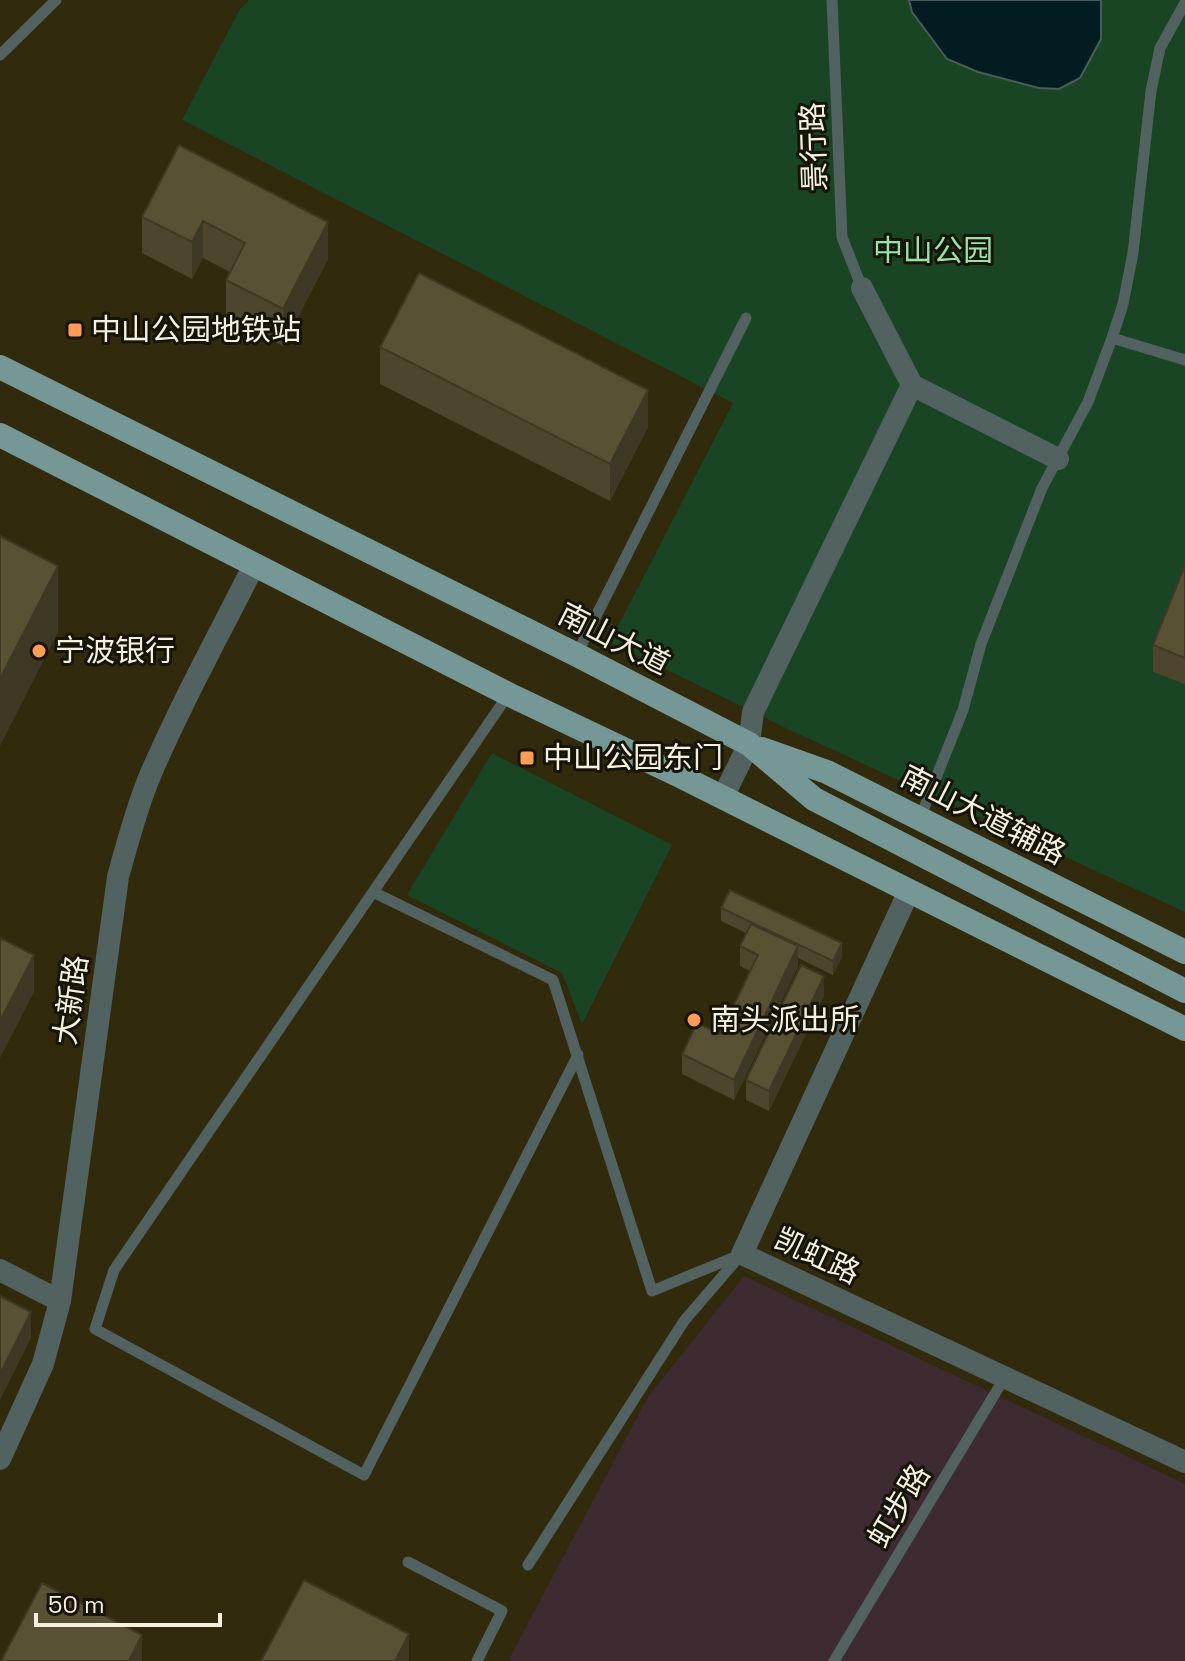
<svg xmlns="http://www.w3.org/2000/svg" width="1185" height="1661" font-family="'Space Grotesk','Noto Sans SC',sans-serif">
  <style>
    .industrial { fill: #3e2b31 }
    .green { fill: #194524 }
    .water { fill: #021d21; stroke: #4b5d5a; stroke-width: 2 }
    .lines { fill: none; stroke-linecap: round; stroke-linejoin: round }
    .lane { stroke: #516261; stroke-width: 11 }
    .street { stroke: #516261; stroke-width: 22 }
    .primary { stroke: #759897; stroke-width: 24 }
    .wall { fill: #4d462d }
    .shaded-wall { fill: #3e3924 }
    .building { fill: #595134; stroke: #3e3924; stroke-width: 2 }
    .poi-dot { fill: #fe9c58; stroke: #161307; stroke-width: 3 }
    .labels { text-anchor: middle; stroke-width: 6; stroke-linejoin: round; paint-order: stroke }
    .street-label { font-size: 30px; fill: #f5f1e0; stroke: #161307 }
    .park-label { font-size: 30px; fill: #96e3a4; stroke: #161307 }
    .poi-label { font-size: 30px; fill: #f5f1e0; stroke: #161307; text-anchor: start }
  </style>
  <rect width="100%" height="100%" fill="#312a0c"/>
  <path class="industrial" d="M744,1276L1185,1484V1661H508L648,1397Z"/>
  <path class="green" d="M249,0H1185V912L792,731L610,642L733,403L182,120L240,9Z
    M492,753L672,845L582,1024L562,973L407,895Z"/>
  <path class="water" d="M909,0H1101V39L1080,78L1059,89L1039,88L978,72L947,59L912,12Z"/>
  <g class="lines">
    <path class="lane" d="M832,0L842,237L862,288
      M0,55L56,0
      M1112,338L1185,360
      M577,654L746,318
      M508,695L114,1270L95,1329L364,1475L578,1055
      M920,818L963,710L981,644L1042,488L1088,402L1112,338L1123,304L1133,253L1151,91L1160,48L1185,3
      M373,892L553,980L652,1291L742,1254
      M408,1562L502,1611L477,1661
      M528,1565L684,1321L739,1257
      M834,1661L1005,1377"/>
    <path class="street" d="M862,288L912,385L1058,459
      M723,797L749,744L753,712L912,385
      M909,891L742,1254L1185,1462
      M0,1270L60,1301
      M0,1459L43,1364L60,1301L118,877C127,844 136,810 149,778C180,705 219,635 254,565"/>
    <path class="primary" d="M0,367L577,655L749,744L814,799L1185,991
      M0,435L508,694L678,775L1185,1029
      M762,749L827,772L1185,952"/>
  </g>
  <path class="wall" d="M179,145L328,259L283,346L226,317V280L230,272L203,258L192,279L142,253V217Z
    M380,347L648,427L610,501L380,384Z
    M1185,565V684L1153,672V645Z
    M721,908L842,957L833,975L798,958V966L734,1100L682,1074V1054L720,1034L750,971L740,966V946L746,933L721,921Z
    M824,996L769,1111L746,1100V1080Z"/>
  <path class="shaded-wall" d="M203,221V258L192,279V242Z
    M328,222V259L283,346V309Z
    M648,390V427L610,501V464Z
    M58,566V632L0,746V679Z
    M842,943V957L833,975V961Z
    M798,946V966L734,1100V1080Z
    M34,955V992L0,1058V1021Z
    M824,976V996L769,1111V1091Z
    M31,1312V1338L0,1400V1374Z
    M409,1634V1661H395Z
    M142,1635V1661H129Z"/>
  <path class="building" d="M179,145L328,222L283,309L226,280L245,243L203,221L192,242L142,217Z
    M419,273L648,390L610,464L380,347Z
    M0,536L58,566L0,679Z
    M1185,565V658L1153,645Z
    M730,890L842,943L833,961L721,908Z
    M751,924L798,946L734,1080L682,1054L697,1023L720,1034L758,955L740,946Z
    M0,938L34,955L0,1021Z
    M801,965L824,976L769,1091L746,1080Z
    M0,1296L31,1312L0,1374Z
    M304,1580L409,1634L395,1661H261Z
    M42,1583L142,1635L129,1661H1Z"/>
  <g class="poi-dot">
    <rect x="67" y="322" width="16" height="16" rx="4"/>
    <circle cx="39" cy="651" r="8"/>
    <rect x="519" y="750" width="16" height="16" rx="4"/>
    <circle cx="694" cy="1020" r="8"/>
  </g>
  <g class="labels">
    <g class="street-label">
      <text transform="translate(814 147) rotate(-92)" y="10">景行路</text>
      <text transform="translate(614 639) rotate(27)" y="10">南山大道</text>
      <text transform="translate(983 815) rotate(27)" y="10">南山大道辅路</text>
      <text transform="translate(71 1000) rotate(-82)" y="10">大新路</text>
      <text transform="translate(817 1256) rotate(25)" y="10">凯虹路</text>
      <text transform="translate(899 1506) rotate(-59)" y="10">虹步路</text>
    </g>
    <g class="park-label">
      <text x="933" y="261">中山公园</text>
    </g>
    <g class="poi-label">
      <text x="91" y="340">中山公园地铁站</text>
      <text x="55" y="661">宁波银行</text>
      <text x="543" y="768">中山公园东门</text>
      <text x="710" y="1030">南头派出所</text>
    </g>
  </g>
  <path d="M36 1613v12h184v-12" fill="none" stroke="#f5f1e0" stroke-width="4"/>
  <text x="48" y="1613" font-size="24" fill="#f5f1e0" stroke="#161307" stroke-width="6" paint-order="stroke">50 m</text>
</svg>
